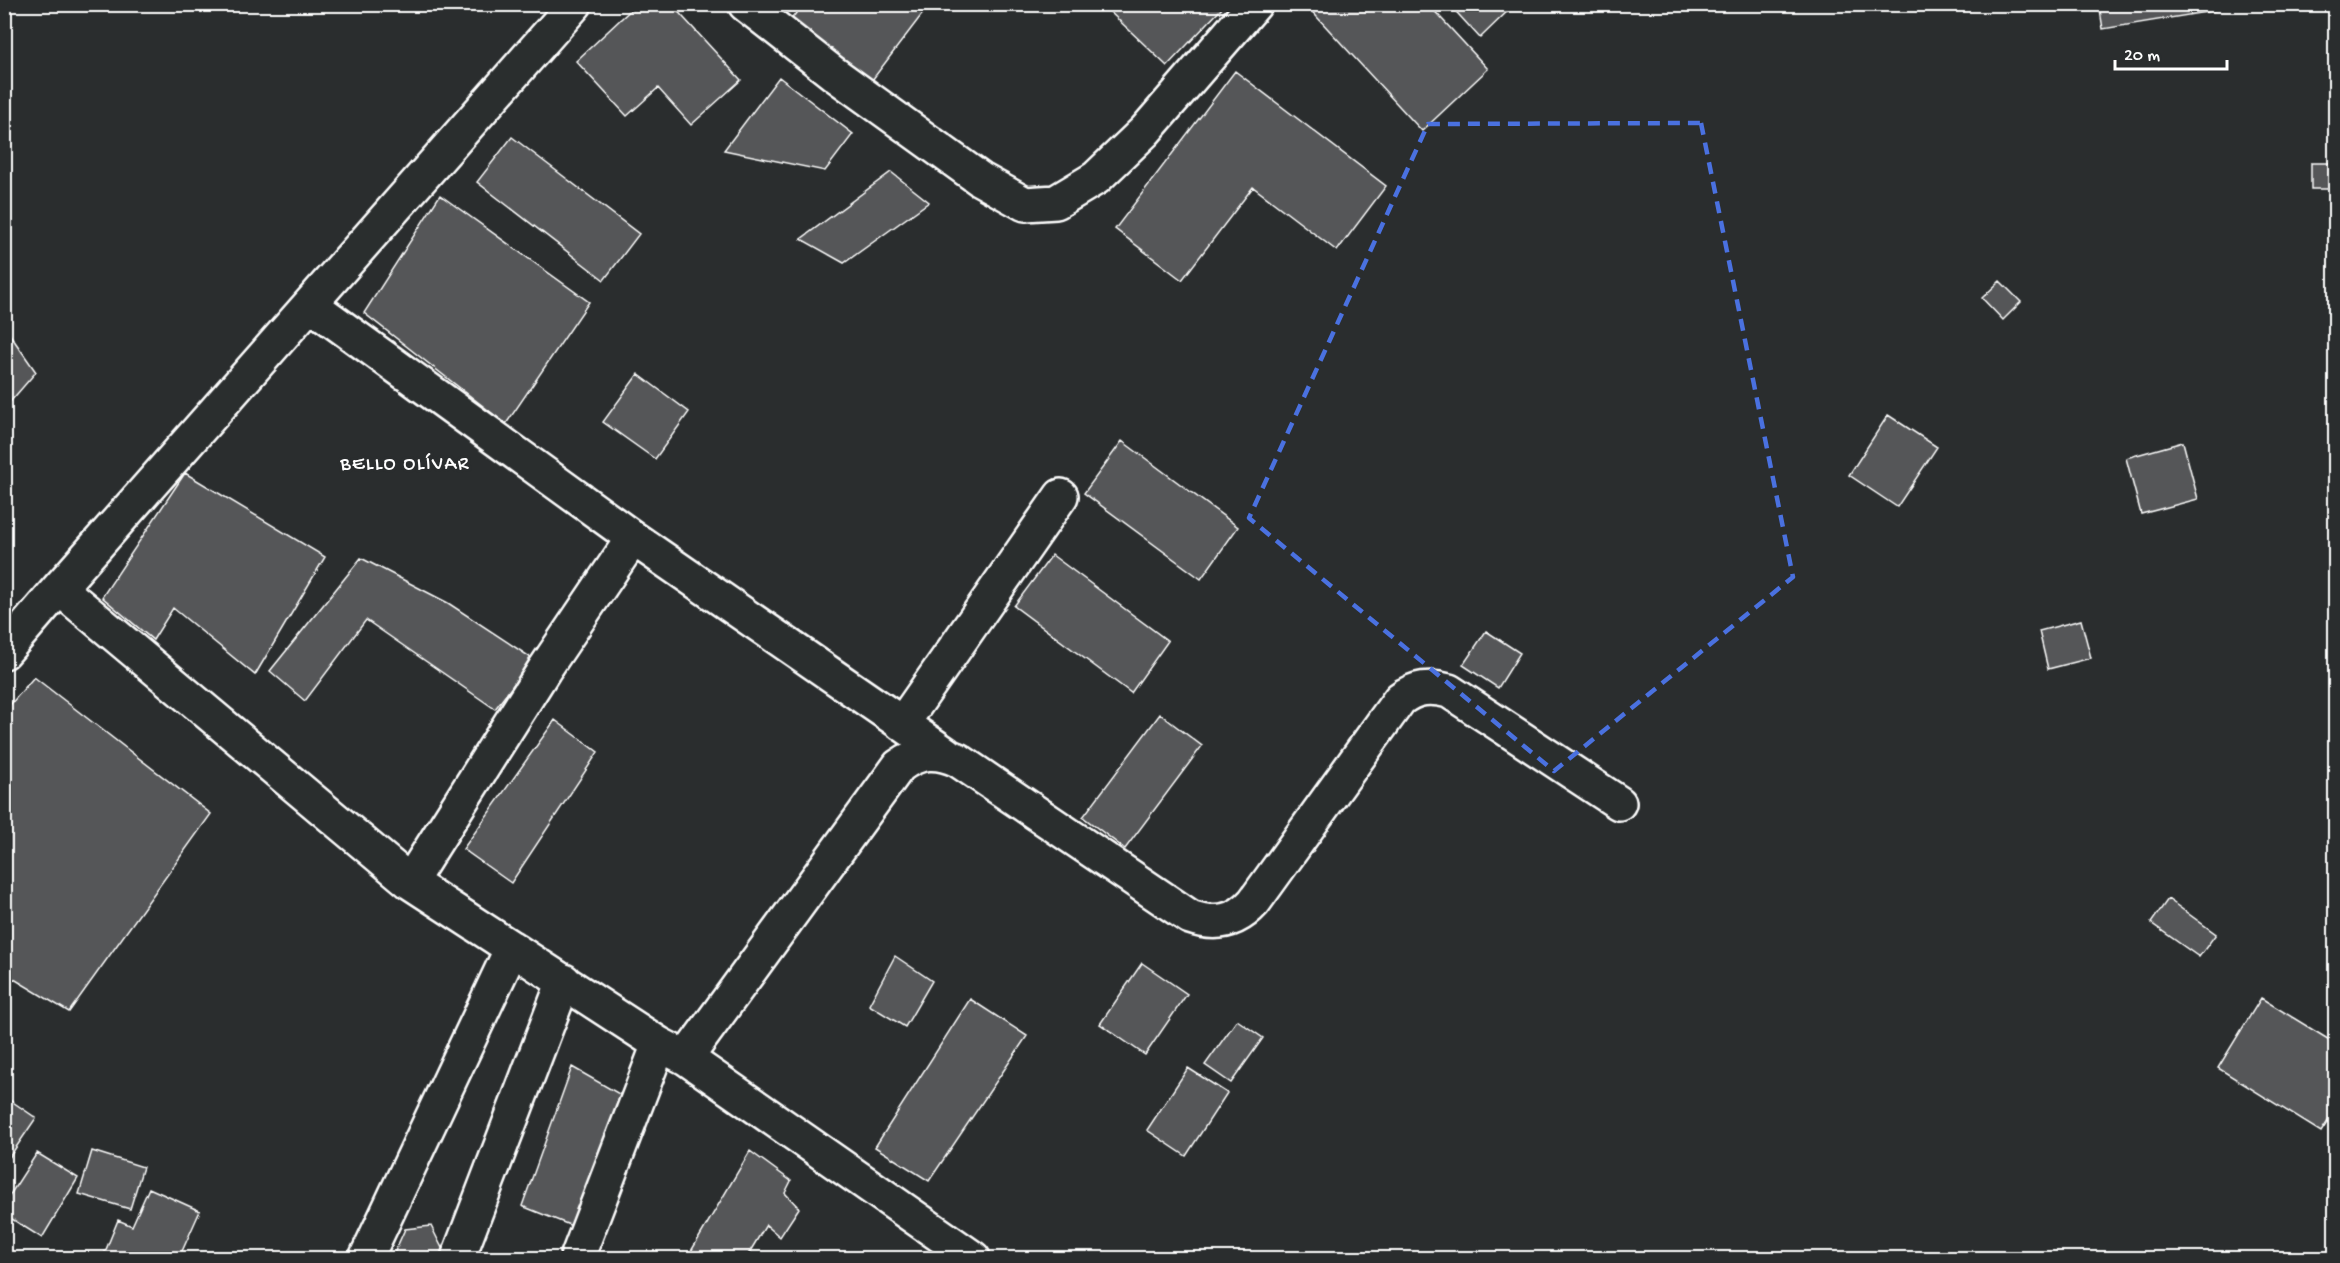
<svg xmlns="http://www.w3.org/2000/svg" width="2340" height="1263" font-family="'Gochi Hand',sans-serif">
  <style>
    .building { fill: #555758; stroke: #fff; stroke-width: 1.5 }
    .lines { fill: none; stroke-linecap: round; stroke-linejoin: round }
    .minor-casing { stroke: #fff; stroke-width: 38 }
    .minor { stroke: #2a2d2e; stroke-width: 33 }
    .marked { fill: none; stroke: #4a71e0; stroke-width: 4.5; stroke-dasharray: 12 8; stroke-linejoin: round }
    .labels { text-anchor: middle; stroke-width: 6; stroke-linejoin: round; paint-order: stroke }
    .neighbourhood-label { font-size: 20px; letter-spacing: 1.5px; fill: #fff; stroke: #2a2d2e }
  </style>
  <rect width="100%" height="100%" fill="#2a2d2e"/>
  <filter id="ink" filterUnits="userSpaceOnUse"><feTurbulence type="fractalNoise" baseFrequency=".0167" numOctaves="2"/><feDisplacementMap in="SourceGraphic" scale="12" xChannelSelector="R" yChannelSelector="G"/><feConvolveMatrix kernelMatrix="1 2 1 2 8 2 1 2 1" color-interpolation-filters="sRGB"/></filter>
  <g filter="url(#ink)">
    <path class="building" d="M637,4H671L741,80L691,125L658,88L627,116L576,61Z
      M766,4H787L778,16Z
      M803,4H930L866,88L786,26Z
      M1114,4H1226L1167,66L1108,10Z
      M1305,4H1428L1488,69L1422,131Z
      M1449,4H1515L1480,38Z
      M2099,4H2218L2219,10L2103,29Z
      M1235,71L1386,186L1337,251L1253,187L1182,280L1115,229Z
      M779,77L853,134L825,171L724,150Z
      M512,137L639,234L604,280L477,182Z
      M2311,163H2336V189H2311Z
      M891,172L929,202L844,263L801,239Z
      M440,195L589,302L506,424L364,313Z
      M2000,281L2021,302L2003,320L1982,298Z
      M4,326L36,372L4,409Z
      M638,374L689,412L655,459L603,422Z
      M1888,415L1937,447L1897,507L1849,475Z
      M1122,441L1238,527L1201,579L1084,493Z
      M2183,442L2198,499L2141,514L2126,458Z
      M185,473L325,557L255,675L173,608L153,640L102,597Z
      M1052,555L1168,641L1131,693L1014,606Z
      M361,558L448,603L533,659L495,709L366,620L305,701L270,671Z
      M2081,620L2091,658L2048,669L2039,631Z
      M1486,631L1520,653L1498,688L1463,665Z
      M34,677L211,814L69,1012L4,973V712Z
      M1160,714L1202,746L1125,849L1083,817Z
      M555,720L598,752L511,883L463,849Z
      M2168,899L2216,934L2199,957L2151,923Z
      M895,956L932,981L905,1027L869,1005Z
      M1142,963L1187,994L1145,1055L1100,1024Z
      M2261,998L2336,1044V1109L2321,1132L2218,1068Z
      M970,999L1027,1036L929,1181L875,1147Z
      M1237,1020L1263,1038L1231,1083L1205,1065Z
      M572,1067L628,1099L577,1228L522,1206Z
      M1188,1068L1227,1093L1186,1156L1147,1130Z
      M4,1096L36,1118L4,1165Z
      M92,1151L143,1167L130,1209L79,1194Z
      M750,1151L791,1181L785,1193L799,1208L780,1237L766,1225L746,1258H687Z
      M37,1153L78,1178L42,1238L4,1214V1204Z
      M149,1188L200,1211L179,1258H107L103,1257L118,1220L132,1226Z
      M431,1226L444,1252L441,1258H392L405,1229Z"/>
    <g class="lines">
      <defs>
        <path id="minor" d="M745,4L833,73L980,179L1025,204L1056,202L1096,178L1145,131L1255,4
          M310,304L633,538L946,754
          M59,588L410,882L659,1044L686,1058L973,1258
          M4,652L59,588L575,4
          M902,724L1061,496
          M410,882L544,670L633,538
          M686,1058L899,766C919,751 936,750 958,760L1190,917C1216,926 1236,922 1254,902L1400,699C1416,687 1430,686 1449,691L1619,803
          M366,1258L512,948
          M458,1258L564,981
          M577,1258L659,1044"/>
      </defs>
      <use href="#minor" class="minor-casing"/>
      <use href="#minor" class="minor"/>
    </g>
  </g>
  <path class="marked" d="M1701,123L1793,577L1554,771L1249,518L1428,124Z"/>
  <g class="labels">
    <g class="neighbourhood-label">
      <text x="405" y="469">BELLO OLÍVAR</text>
    </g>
  </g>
  <rect width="2340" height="1263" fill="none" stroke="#2a2d2e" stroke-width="24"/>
  <rect x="12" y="12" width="2316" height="1239" fill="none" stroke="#fff" stroke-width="2" filter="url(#ink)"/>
  <path d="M2115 60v9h112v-9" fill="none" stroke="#ffffff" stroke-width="3"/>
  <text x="2124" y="60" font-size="18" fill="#ffffff" stroke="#2a2d2e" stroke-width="4.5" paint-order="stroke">20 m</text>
</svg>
